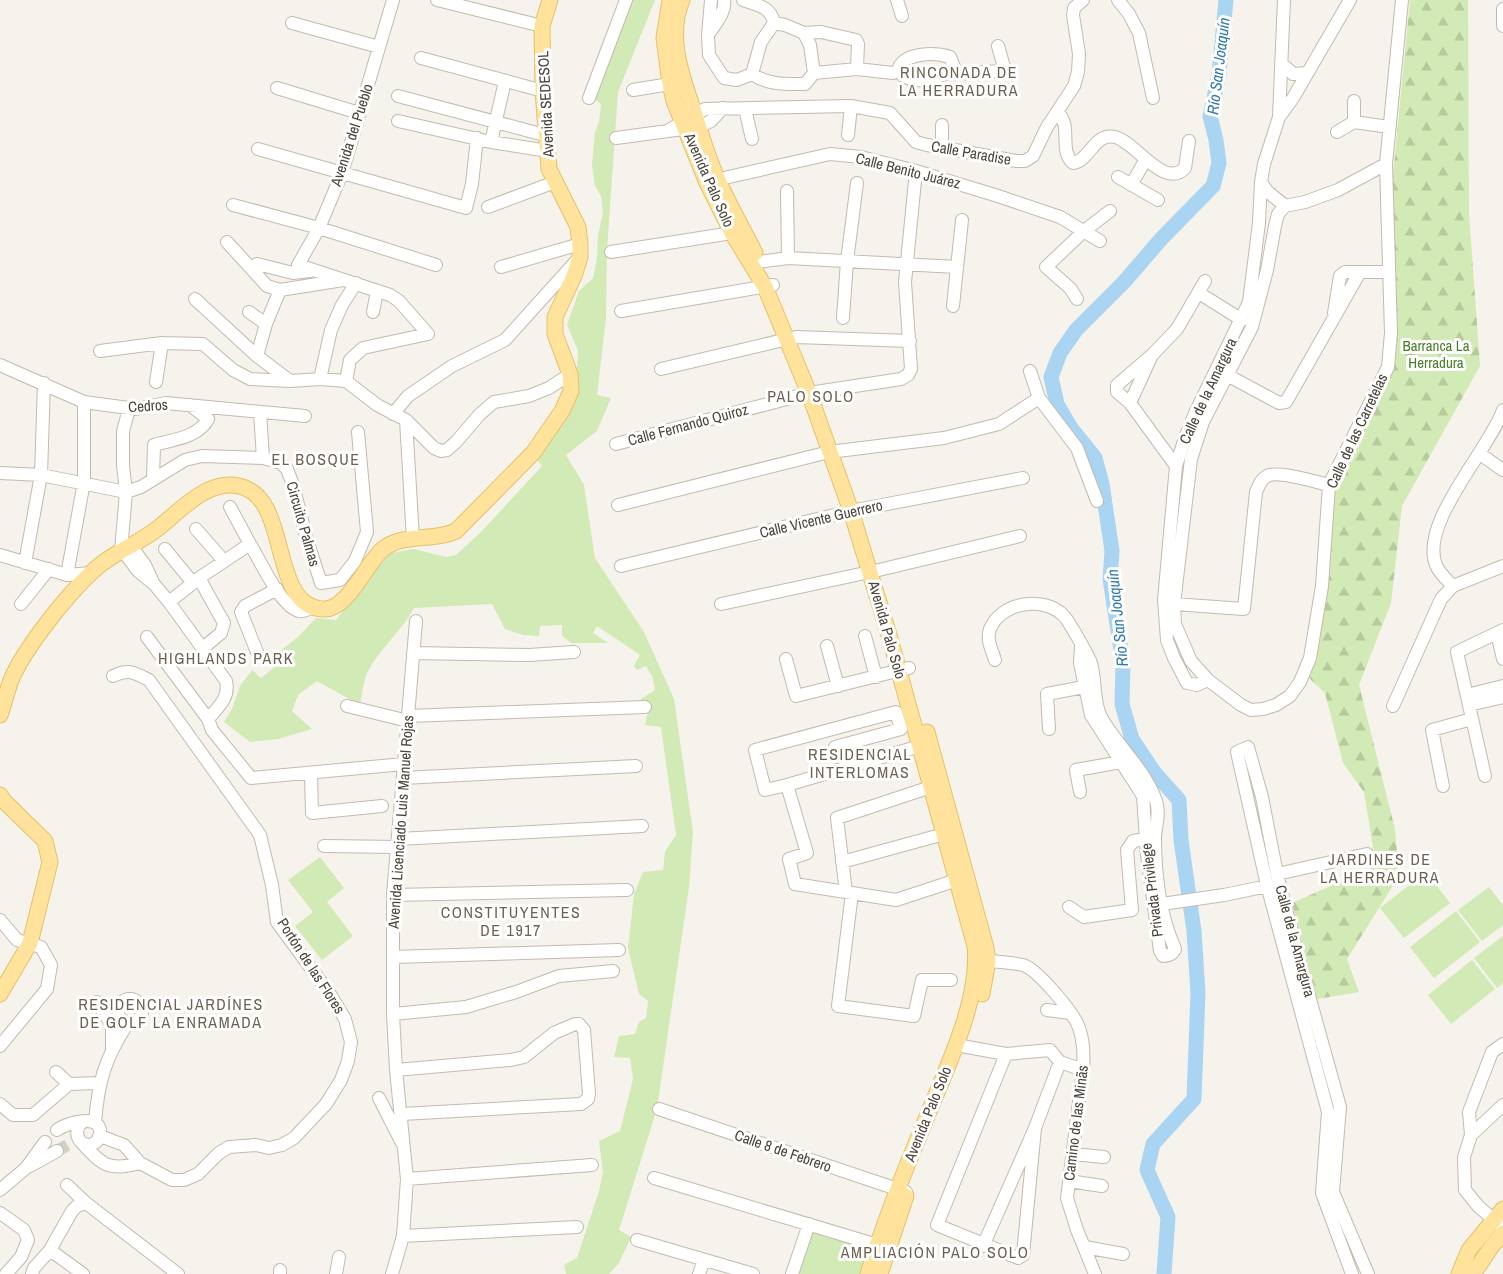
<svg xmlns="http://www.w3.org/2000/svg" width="1503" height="1274" font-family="'Archivo Narrow',sans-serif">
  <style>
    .grass { fill: #d2eab5 }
    .forest { fill: url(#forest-firs) }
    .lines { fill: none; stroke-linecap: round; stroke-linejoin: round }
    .river { stroke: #a9d4f2; stroke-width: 15 }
    .minor-tunnel { stroke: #d4d0c8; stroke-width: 12; stroke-dasharray: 12 6; stroke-linecap: butt }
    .minor-casing { stroke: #c2bbae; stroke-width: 14 }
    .major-casing { stroke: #e6c16a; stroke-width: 17 }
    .minor { stroke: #fff; stroke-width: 12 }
    .major { stroke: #ffe39c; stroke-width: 15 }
    .labels { text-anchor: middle; stroke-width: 6; stroke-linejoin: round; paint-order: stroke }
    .street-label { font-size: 15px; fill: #4b4439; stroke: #fff }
    .park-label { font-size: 15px; fill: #4a7f2a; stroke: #fff }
    .water-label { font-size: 16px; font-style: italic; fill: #2e7ab2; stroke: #fff }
    .neighbourhood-label { font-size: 16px; letter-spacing: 1.5px; fill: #6e6250; stroke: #fff }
  </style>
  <defs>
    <pattern id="forest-firs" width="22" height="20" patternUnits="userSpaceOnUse" patternTransform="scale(1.5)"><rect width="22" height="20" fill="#d2eab5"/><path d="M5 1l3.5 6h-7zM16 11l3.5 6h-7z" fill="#b6ca9c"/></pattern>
  </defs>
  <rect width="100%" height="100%" fill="#f6f3ec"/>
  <path class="grass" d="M633,0H655L618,92L607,250L606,318L597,395L611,398L597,431L566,455L584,485L595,558L644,632L674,699L693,832L689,887L657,1109L619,1230L631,1237L619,1263L609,1274H566L564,1265L577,1258L599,1191L603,1172L599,1141L620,1131L633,1079L630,1058L614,1057L619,1036L635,1034L639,1022L646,1018L648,1001L639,994L628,948L634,894L643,872L663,870L665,852L676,835L661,727L645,725L648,712L641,699L655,690L652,676L646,666L637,670L634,666L640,655L597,626L593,633L608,643H571L562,636V625L540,626L539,636L523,635L505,629L492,604L414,608C402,631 379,649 367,673C363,682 362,695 360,705L317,681L298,695L292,711L312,729L278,739L250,742L224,722L232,709L240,686L252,670L261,678L277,665L276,658L280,651L298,637L316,618L336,620L367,580L391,553L414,549L446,557L456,555L481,532L542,466L534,456L577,372L578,350L567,325L579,291L593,278L597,258L598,236L603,213L601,196L595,186L592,165L595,132L599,122L601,104L594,99L612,48Z
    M320,857L344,888L327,902L353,936L322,960L295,926L313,912L288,880Z
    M1426,872L1450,903L1404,938L1380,908Z
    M1489,887L1503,905V925L1482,941L1458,910Z
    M1456,911L1480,942L1434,978L1410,947Z
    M1503,936V983L1497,988L1474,958Z
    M1472,960L1495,989L1451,1024L1428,995Z
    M813,1230L869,1247L861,1274H799Z"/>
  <path class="forest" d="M1410,0H1468L1469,213L1480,366L1402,506L1391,603L1359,685L1395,829L1399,876L1347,959L1359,992L1317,999L1292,903L1376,866L1364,792L1343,763L1325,693L1309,678L1328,586L1333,488L1392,366L1391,195Z"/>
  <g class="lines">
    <path class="river" d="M1164,1274L1168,1217L1147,1170L1153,1144L1194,1099L1198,993L1194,931L1181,840L1179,800L1154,772L1132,739L1122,704L1123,663L1110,579L1112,551L1102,484L1095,458L1071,428L1057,404L1051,377L1060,353L1076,330L1124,282L1162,238L1213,186L1219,163L1216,140L1210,116L1219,75L1226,0"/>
    <path class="minor-tunnel" d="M57,1151L71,1143"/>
    <defs>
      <path id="minor" d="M437,0L542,26
        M711,0L708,36L709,55L724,78L737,80L752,74L761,42L774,23L785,25L804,33L810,45L814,73
        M743,0C758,5 771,7 774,23
        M897,0L902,16
        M1118,0L1129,14L1139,33L1153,98
        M1503,9V26
        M292,23L379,47
        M710,32C716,23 726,11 724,0
        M804,33L821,32L856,40L858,44L857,69
        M421,58L543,91
        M1281,63L1293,74L1307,73
        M898,71C913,88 937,78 954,70
        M814,73L857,69L893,73L898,71C902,52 935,52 950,57L957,74L1000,71L1004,67L998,46
        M752,74C768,85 785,84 805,84L814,73
        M277,88L359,113
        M633,90L670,84
        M398,96L548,136
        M589,98L626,0
        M1354,101V122
        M745,109L752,139
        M1057,112C1073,125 1058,150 1073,163C1090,161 1094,132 1115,137C1136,142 1164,190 1185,168L1189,141
        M1280,116L1293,98L1350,0
        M398,121L491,142L548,151
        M669,130L705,109L851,106L890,113L916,142L927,145L1016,161H1025L1033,156L1047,127L1074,86L1078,72L1079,54L1073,15L1074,8L1083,0
        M1337,132L1354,122L1389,127
        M848,135L851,106
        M616,138L698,127L711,121L723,108
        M491,142L505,81
        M942,148V125
        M258,149L466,208L472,184L477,138
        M1118,177L1158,200
        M711,181L830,154L861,157L916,171L998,196L1060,217L1100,241
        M1261,182L1267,191L1285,206
        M1131,185L1146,159
        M787,191L788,258
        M233,205L319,228L436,265
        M1285,206L1278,214L1275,226L1267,270L1252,327L1203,422L1191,459L1174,604L1175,624L1191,661L1208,680L1241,705L1251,710L1263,709L1276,705L1290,696L1300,682L1310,658L1322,586L1329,485L1388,367L1391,333L1386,164L1402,0
        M1285,206L1305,202L1338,190L1386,164
        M488,207L555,182
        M227,242L267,286L280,290L343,280
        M611,252L732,233L738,229
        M751,263L788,258L957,267
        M257,264L293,273L310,271
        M501,267L580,244
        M1199,293L1242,320
        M195,299L257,356L290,381
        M1077,299L1070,288L1046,267L1084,231L1110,211
        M953,306L962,220
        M621,311L773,285
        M249,312L266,324
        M373,312L377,291
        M1334,313L1340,276L1345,272H1360
        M843,318L847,261L857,183
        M100,351L162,343L203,344L233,370L250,379L290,381L320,379L346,381L377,405L406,420L434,448L441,451L447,450L456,442L480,414L494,402L529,396L549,388L570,374
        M257,356L266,324L280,290
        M0,365L84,402L136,409L166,403L305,416
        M661,369L796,337L910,341
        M1030,371L1039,398L1077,448L1097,501
        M1227,375L1279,403L1286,402L1360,272H1388
        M320,379L331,330L342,305L356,283
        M346,381L350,360L363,348L428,334L399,301L390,295L298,265L319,228L342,173L393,0
        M156,382L162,343
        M1130,403L1151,357
        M260,412L263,458
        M393,414L408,396L452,366L505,340L578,259
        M406,420L413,539
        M616,444L809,393L901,379L908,375L911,369L905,282L916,171
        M1480,454L1503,470
        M1176,466L1130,403L1117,392V385L1153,354L1177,329L1205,281
        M0,473L41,475L126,492L141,487L185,460L202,456L263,458L281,463L287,469L293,485L307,540L321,583L340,580L355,561L367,532L358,432
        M153,478L154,445C172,440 199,437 208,419L190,405
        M618,505L829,452L944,438L999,424L1039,398
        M230,507L250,544
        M196,529L224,561
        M131,546L145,565L152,580
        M165,549L193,583
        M121,551L126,492L123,465V431L129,409
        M123,551L138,571L154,584L169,602L226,681C230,698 218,707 208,719L212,730L251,778L404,764
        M0,555L67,575L91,573
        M25,563L41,475L44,383
        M621,566L851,511L1023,478
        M67,575L84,482V402
        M1453,586C1447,580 1439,573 1436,565C1419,523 1489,450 1503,410
        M169,602L198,579
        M21,604L49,569
        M721,604L879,570L1020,536
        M1174,604L1244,609L1256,492C1259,486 1260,480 1267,476C1278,470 1315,482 1329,485
        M1497,633L1503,659
        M865,636L876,677
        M147,637L208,719
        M827,646L838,686
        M203,648L221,633L224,623L199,578L250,544C260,560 280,606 299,611C304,612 308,609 312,607
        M257,652L241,612L245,606L277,589
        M413,653L529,655L574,652
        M786,659L796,696L909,668
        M995,660C992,650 986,640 990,629C1001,602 1044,595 1064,616C1068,620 1090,658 1091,663C1096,680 1093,702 1101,717C1117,746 1145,769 1156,801C1160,812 1156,826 1155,837C1155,873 1160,915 1175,949C1173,954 1169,956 1163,956L1160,951L1147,855L1143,796L1091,715L1080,663L1081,646
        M1208,680L1197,685L1187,683L1174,658L1167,640L1164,600L1176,466L1185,438L1195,413L1249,302L1259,223L1261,182L1264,164L1279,117L1284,0
        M1467,695L1503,686
        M1469,705L1503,697
        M347,706L408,721
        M1393,706L1441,599L1453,586L1503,566
        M408,716L645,707
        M1049,729L1047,694L1084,687
        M835,747L901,729L896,712L755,750L765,790L787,785L807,853L789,859L795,884L896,900L957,880
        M311,773L312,813L382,806
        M1485,776L1457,652L1503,630
        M403,778L636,766
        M787,785L920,746
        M1443,786L1432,730L1472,719
        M1080,792L1076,770L1121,762
        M399,839L642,826
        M324,846L398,847
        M842,862L944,834
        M1277,874L1367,854
        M846,892L837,818L931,787
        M852,893L838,1006L914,1016L922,980H951
        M393,895L627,890
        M1069,907L1084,917L1132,910L1127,850L1133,841L1146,839
        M1155,907L1162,904L1224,895L1273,885
        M0,920L17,940L41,947L51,965L47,989L0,1046
        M393,957L619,950
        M981,960C994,962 1010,962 1023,965C1037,969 1075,1014 1079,1028C1084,1041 1084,1056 1083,1070L1067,1198L1077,1230L1095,1274
        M118 1011a12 12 0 1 1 24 0a12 12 0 1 1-24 0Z
        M97,1002L112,1025V1049
        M1047,1010L1070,1013
        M393,1014L466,1007L516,992L559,976L613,971
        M1503,1044L1492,1052L1469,1112L1471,1135L1464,1157L1465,1190L1478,1206L1503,1228
        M956,1045L1006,1054L1050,1050L1060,1062L1083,1070
        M1006,1054L937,1225L1018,1258L1023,1255L1035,1128
        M396,1070L511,1060L524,1057L554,1033L575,1024H579L584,1030L589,1094L588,1099L581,1104L402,1114
        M56,1072L69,1084
        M379,1098L402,1143
        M0,1104L13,1115H33L69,1084L99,1083
        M659,1109L906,1192
        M95,1123C98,1082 105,1058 128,1023
        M57,1130C66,1123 102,1112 100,1134C99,1136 98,1141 96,1142C83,1152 70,1134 82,1122
        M1471,1135L1503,1105
        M100,1136L124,1145L140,1163L172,1180H184L198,1174L219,1153L229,1147L256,1145L269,1148L282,1145L294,1138L326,1104L341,1080L348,1061L351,1042L345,1019L330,994L277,922L272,885L260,835L149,680C134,672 129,669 113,676
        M82,1143C103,1166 109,1171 140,1163
        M1073,1154L1104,1157
        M30,1166L57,1151
        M654,1178L884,1247
        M407,1179L592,1165
        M1069,1181L1102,1186
        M67,1185L86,1203L178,1274
        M0,1190L26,1168L45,1142
        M0,1213L24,1230L28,1240L21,1257L6,1274
        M403,1236L577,1227
        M637,1240L753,1274
        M983,1246L1035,1128L1060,1062
        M1085,1247L1123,1254
        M50,1250L83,1274
        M32,1274L34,1268L50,1250L72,1211L77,1206L86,1203
        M280,1274V1270
        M336,1274L339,1257
        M392,1274L403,1236L407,1179L396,1070L393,1014V895L416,621
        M699,1274L704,1260
        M792,1274L809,1224
        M1352,1274L1322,1193L1328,1112L1267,885L1237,752L1248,747L1262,797L1277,874L1298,956L1340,1107L1333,1192L1368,1274"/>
      <path id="major" d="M670,0L664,38L670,84L674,101L707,183L732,233L765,287L809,393L851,511L889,635L975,946C981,1001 944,1073 924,1124C903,1174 884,1223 868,1274
        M682,0C666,38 683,79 695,115C702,137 708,159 718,180C729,205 743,229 755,253
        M0,715C4,704 7,691 11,680C25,647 72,588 100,565C117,551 139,543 157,529C180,511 207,479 239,486C292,497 268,606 323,609C347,611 366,564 382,550C402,532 433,542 456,531L533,453L562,411L571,391L570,374L555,334V317L574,276L580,257V244L578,227L549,169L543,91L542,26L550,0
        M927,732L986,948L988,961L982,994
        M0,795L4,801L45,841L50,862L30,943L0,994
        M880,1274L906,1196
        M1459,1274L1469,1250L1503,1209
        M1473,1274L1492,1246L1503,1233"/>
    </defs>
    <use href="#minor" class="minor-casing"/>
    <use href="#major" class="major-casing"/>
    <use href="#minor" class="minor"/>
    <use href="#major" class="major"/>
  </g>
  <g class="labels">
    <g class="street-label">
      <text transform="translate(546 104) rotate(-93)" y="5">Avenida SEDESOL</text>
      <text transform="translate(352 135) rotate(-72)" y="5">Avenida del Pueblo</text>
      <text transform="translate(971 153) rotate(10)" y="5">Calle Paradise</text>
      <text transform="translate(908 171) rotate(14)" y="5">Calle Benito Juárez</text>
      <text transform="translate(709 180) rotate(66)" y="5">Avenida Palo Solo</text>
      <text transform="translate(1208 391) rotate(-65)" y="5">Calle de la Amargura</text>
      <text transform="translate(148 406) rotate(-4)" y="5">Cedros</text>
      <text transform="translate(688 425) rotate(-15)" y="5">Calle Fernando Quiroz</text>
      <text transform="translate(1357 431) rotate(-65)" y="5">Calle de las Carretelas</text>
      <text transform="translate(821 519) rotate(-13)" y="5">Calle Vicente Guerrero</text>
      <text transform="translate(303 524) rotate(74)" y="5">Circuito Palmas</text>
      <text transform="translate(887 630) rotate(74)" y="5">Avenida Palo Solo</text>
      <text transform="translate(401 822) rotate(-86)" y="5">Avenida Licenciado Luis Manuel Rojas</text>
      <text transform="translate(1152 890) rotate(-97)" y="5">Privada Privilege</text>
      <text transform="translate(1295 941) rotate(75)" y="5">Calle de la Amargura</text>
      <text transform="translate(311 966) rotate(57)" y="5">Portón de las Flores</text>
      <text transform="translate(928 1114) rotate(-68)" y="5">Avenida Palo Solo</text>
      <text transform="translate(1076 1123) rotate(-83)" y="5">Camino de las Minãs</text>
      <text transform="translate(783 1151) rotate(19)" y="5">Calle 8 de Febrero</text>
    </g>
    <g class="park-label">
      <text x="1436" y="351">Barranca La<tspan x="1436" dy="17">Herradura</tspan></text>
    </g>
    <g class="water-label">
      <text transform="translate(1218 66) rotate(-83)" y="6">Río San Joaquín</text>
      <text transform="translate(1117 618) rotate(-96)" y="6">Río San Joaquín</text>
    </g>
    <g class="neighbourhood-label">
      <text x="959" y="78">RINCONADA DE<tspan x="959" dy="18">LA HERRADURA</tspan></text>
      <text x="811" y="402">PALO SOLO</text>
      <text x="316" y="465">EL BOSQUE</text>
      <text x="226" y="664">HIGHLANDS PARK</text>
      <text x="860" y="760">RESIDENCIAL<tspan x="860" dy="18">INTERLOMAS</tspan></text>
      <text x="1380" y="865">JARDINES DE<tspan x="1380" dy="18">LA HERRADURA</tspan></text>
      <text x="511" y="918">CONSTITUYENTES<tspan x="511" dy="18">DE 1917</tspan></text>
      <text x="171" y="1010">RESIDENCIAL JARDÍNES<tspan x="171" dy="18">DE GOLF LA ENRAMADA</tspan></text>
      <text x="935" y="1258">AMPLIACIÓN PALO SOLO</text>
    </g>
  </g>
</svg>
